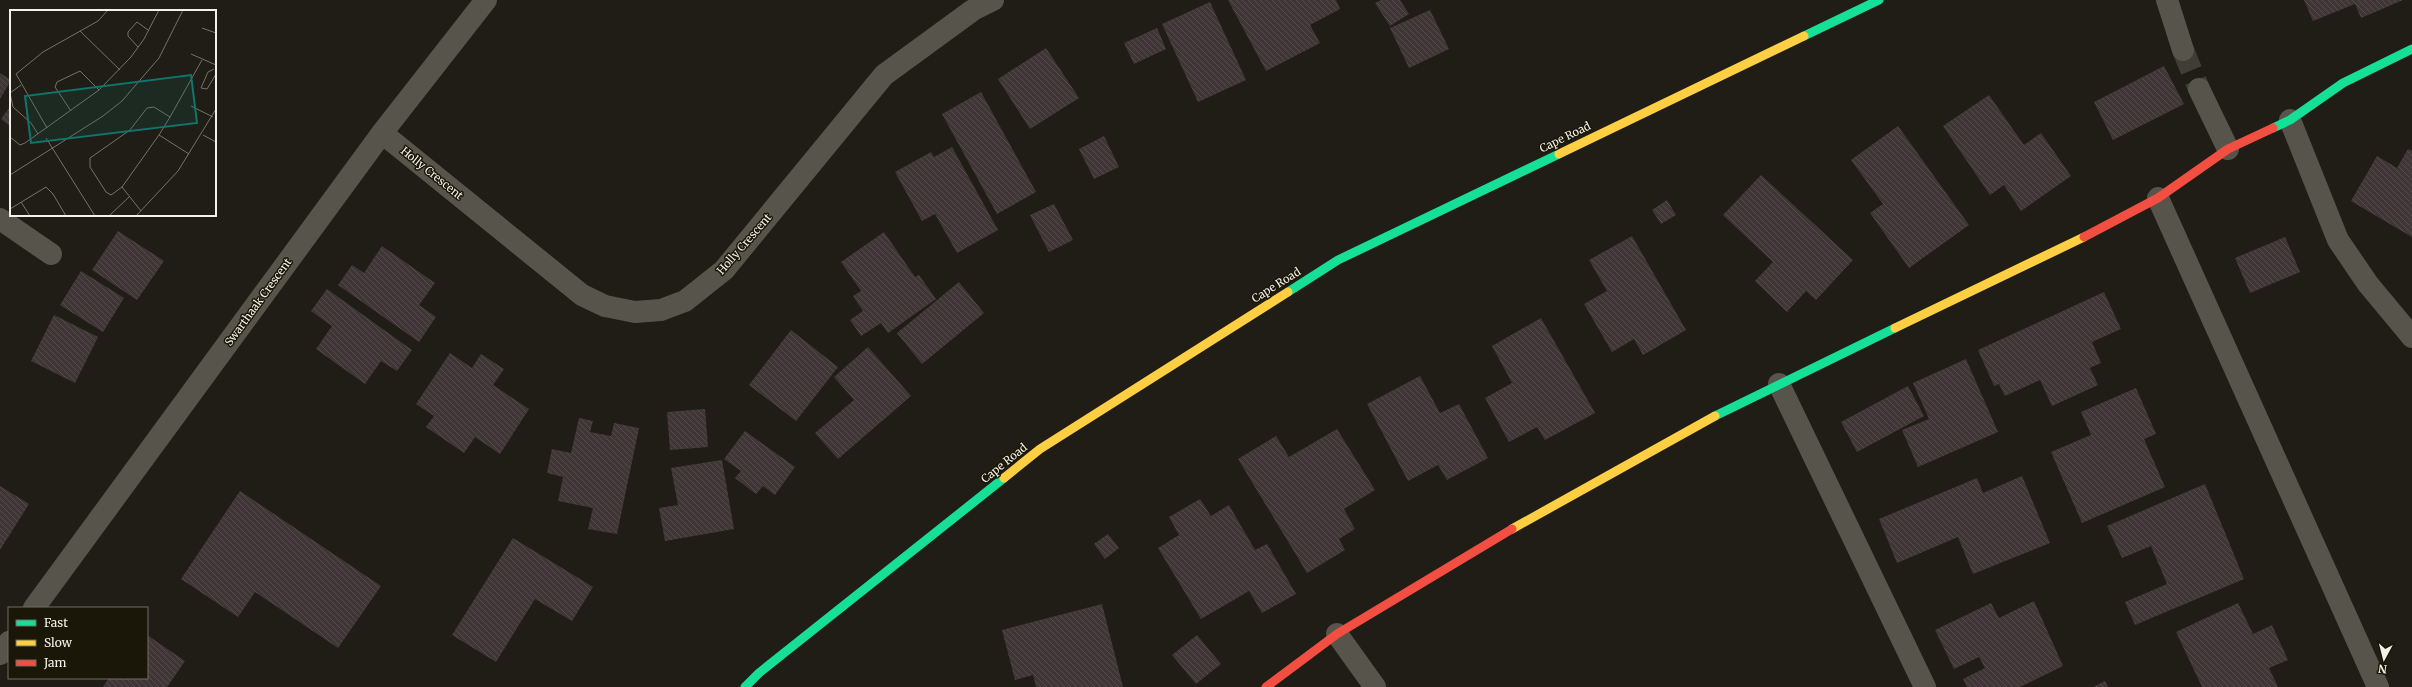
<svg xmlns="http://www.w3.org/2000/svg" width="2412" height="687" font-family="Merriweather,serif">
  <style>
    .building { fill: url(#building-back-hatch) }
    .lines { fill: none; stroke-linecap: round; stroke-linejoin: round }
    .street-tunnel { stroke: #3f3d35; stroke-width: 22; stroke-dasharray: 22 11; stroke-linecap: butt }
    .street { stroke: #56544b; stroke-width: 22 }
    .fast { stroke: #16e098; stroke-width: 9 }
    .slow { stroke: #ffcf43; stroke-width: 9 }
    .jam { stroke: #f24e42; stroke-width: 9 }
    .labels { text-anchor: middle; stroke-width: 3; stroke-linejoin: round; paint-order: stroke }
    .street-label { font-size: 11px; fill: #f4f1e8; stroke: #1a1608 }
    .inset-road { fill: none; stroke: #747269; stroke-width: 1 }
    .view { fill: #0f766e; fill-opacity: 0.15; stroke: #0f766e; stroke-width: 2 }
    .inset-edge { fill: none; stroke: #f4f1e8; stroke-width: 2 }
  </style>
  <defs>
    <pattern id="building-back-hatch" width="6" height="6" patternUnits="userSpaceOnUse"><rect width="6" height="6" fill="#413637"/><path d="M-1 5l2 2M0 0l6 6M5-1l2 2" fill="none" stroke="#544a4a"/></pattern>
  </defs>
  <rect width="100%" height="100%" fill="#1f1d15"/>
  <path class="building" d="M1228,0H1336L1340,9L1310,25L1320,43L1266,71Z
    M1381,0H1400L1409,14L1390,26L1375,3Z
    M2304,0H2403L2361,18L2355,4L2313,21Z
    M1210,2L1246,80L1198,102L1162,24Z
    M1430,10L1449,49L1409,68L1390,28Z
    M1157,28L1166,49L1134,64L1124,43Z
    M1046,48L1079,98L1030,129L998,79Z
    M2164,66L2184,104L2113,140L2094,102Z
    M0,73L11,80L0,99Z
    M981,92L1036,192L997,214L942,114Z
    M1989,95L2024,145L2041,133L2071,176L2021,211L2004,185L1990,195L1943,126Z
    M11,105V127L1,119Z
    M1898,126L1969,225L1909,268L1870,213L1883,204L1851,160Z
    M1104,136L1119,167L1094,179L1079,149Z
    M952,147L998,230L957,253L935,214L922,221L895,172L931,152L934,157Z
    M2408,149L2412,151V237L2351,201L2377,156L2397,168Z
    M1761,175L1853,260L1816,300L1806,291L1787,312L1755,281L1773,262L1723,215Z
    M1667,200L1676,215L1661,224L1652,210Z
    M1054,204L1073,240L1049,252L1030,215Z
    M118,231L164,261L137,300L92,270Z
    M884,232L915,277L919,275L936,299L888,333L881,323L861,336L850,320L863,311L853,296L861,291L841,262Z
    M1632,236L1686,330L1643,355L1634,339L1612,352L1584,304L1607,291L1589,260Z
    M2285,237L2300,272L2250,293L2235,258Z
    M382,246L435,283L419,305L436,317L419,342L338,285L352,265L364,273Z
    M81,271L124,298L103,332L60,305Z
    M959,282L984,313L922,364L897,333Z
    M327,289L412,350L397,371L381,361L365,384L316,349L332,326L311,311Z
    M2104,292L2121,329L2092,342L2101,363L2090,368L2098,385L2052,406L2040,380L2005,396L1999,384L1994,386L1978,350Z
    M54,315L98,337L75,383L31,361Z
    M1541,318L1595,413L1545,440L1537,427L1509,442L1485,398L1512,383L1492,346Z
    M791,330L838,367L796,421L749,385Z
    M868,347L911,396L838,459L815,433L854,400L834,377Z
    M450,353L472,368L481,354L504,369L493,385L529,409L500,454L475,437L464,453L426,427L434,416L416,404Z
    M1966,359L1998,432L1918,467L1902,430L1929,419L1913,383Z
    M1420,376L1440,413L1459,404L1488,458L1447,480L1438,465L1408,481L1367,404Z
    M1908,386L1924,416L1857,452L1841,422Z
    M2136,388L2156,434L2144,439L2165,487L2082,523L2051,452L2091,435L2081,412Z
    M705,409L708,447L670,450L667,412Z
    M579,418L593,421L590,432L611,436L614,423L639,428L617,534L588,529L593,508L558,501L563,477L547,473L552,449L571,453Z
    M1337,429L1375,490L1344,509L1355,529L1339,539L1345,550L1307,573L1238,459L1276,436L1289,457Z
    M745,431L795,467L775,495L763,486L756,494L735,478L741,471L724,459Z
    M722,460L734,529L665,541L659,508L678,505L671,468Z
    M2022,476L2050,543L1973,574L1958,537L1897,563L1879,519L1977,478L1983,493Z
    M2205,484L2244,579L2135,625L2125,602L2167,584L2151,546L2122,558L2107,526Z
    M0,486L29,504L0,550Z
    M240,491L381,586L338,648L255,592L238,617L181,579Z
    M1200,499L1211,516L1229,505L1255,550L1267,544L1296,594L1262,613L1249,591L1201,619L1158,548L1179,535L1169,517Z
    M1108,534L1119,548L1105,559L1094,544Z
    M513,538L593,587L572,621L535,599L496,662L452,635Z
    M2034,601L2063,666L2020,687H1967L1963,679L1985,668L1979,657L1954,669L1935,630L1991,603L1999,618Z
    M2238,603L2253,634L2272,625L2288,660L2269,668L2278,687H2202L2176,632Z
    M1102,604L1123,687H1036L1033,675L1015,680L1002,630Z
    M147,635L185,661L167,687H103L109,678H147Z
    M1197,635L1221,664L1196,684L1172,655Z
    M2105,681L2108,687H2093Z"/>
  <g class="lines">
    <path class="street-tunnel" d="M2183,50L2199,89"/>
    <path class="street" d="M2167,0L2183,50
      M2199,89L2228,149
      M2290,120L2338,240L2368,284L2412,337
      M382,133L582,295L605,306L635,312L661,310L685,301L724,270L884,75L973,10L993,0
      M2158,198L2378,687
      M0,219L51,254
      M1779,384L1925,687
      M34,608L382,133L486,0
      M1337,634L1375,687
      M0,654L9,642"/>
    <path class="fast" d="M1804,36L1879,0
      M2273,128L2290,120L2343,83L2412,49
      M1288,292L1338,260L1559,154
      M1715,416L1895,328
      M745,687L759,673L1004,478"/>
    <path class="slow" d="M1559,154L1804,36
      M1895,328L2084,237
      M1004,478L1040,449L1288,292
      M1512,529L1715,416"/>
    <path class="jam" d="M2084,237L2158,198L2228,149L2273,128
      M1266,687L1337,634L1512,529"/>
  </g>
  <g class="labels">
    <g class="street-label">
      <text transform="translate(1565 137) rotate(-26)" y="4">Cape Road</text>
      <text transform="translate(432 173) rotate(39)" y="4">Holly Crescent</text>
      <text transform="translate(744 244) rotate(-49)" y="4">Holly Crescent</text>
      <text transform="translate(1276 285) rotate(-32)" y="4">Cape Road</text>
      <text transform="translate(258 302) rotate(-54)" y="4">Swarthaak Crescent</text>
      <text transform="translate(1004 463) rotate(-39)" y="4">Cape Road</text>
    </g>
  </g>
  <g transform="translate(10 10)">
    <rect width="206" height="206" fill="#1f1d15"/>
    <path class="inset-road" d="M192,18L206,23M70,21L110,60M128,37L118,26V22L127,12L138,20M181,44L206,55M204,59L198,62L191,78L197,79L206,64M0,83L3,97L21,113L28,124M0,83L11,75M181,96L203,107M61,101L45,77L47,72L70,61L89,80M160,107L144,97L137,98L120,120L80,148V157L96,182L101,185L112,177L149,125L160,107L192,50M37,118L6,64L33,42L88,11L98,0M149,125L179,144M193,125L206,132M0,127L10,135L15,133L89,80L121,47L134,29L149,0M36,128L85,206M0,165L93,106L112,91L149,48L173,0M112,177L131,201M11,192L20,206M0,199L36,177L43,184L56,206M100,205L119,187M126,206L168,161L206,99"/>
    <path class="view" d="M181,65L187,113L21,133L15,86Z"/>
    <rect width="206" height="206" class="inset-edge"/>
  </g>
  <rect x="8" y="607" width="140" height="72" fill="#1a1608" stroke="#716e62"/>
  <rect x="16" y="620" width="20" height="6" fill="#16e098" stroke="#716e62"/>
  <text x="44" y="627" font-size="12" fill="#f4f1e8">Fast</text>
  <rect x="16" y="640" width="20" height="6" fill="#ffcf43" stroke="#716e62"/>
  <text x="44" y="647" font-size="12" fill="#f4f1e8">Slow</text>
  <rect x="16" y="660" width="20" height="6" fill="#f24e42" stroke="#716e62"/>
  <text x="44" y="667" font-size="12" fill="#f4f1e8">Jam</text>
  <g transform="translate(2384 659) rotate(187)" stroke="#1a1608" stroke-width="3" paint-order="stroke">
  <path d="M0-3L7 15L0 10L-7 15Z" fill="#f4f1e8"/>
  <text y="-6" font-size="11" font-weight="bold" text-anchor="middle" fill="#f4f1e8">N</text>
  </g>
</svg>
